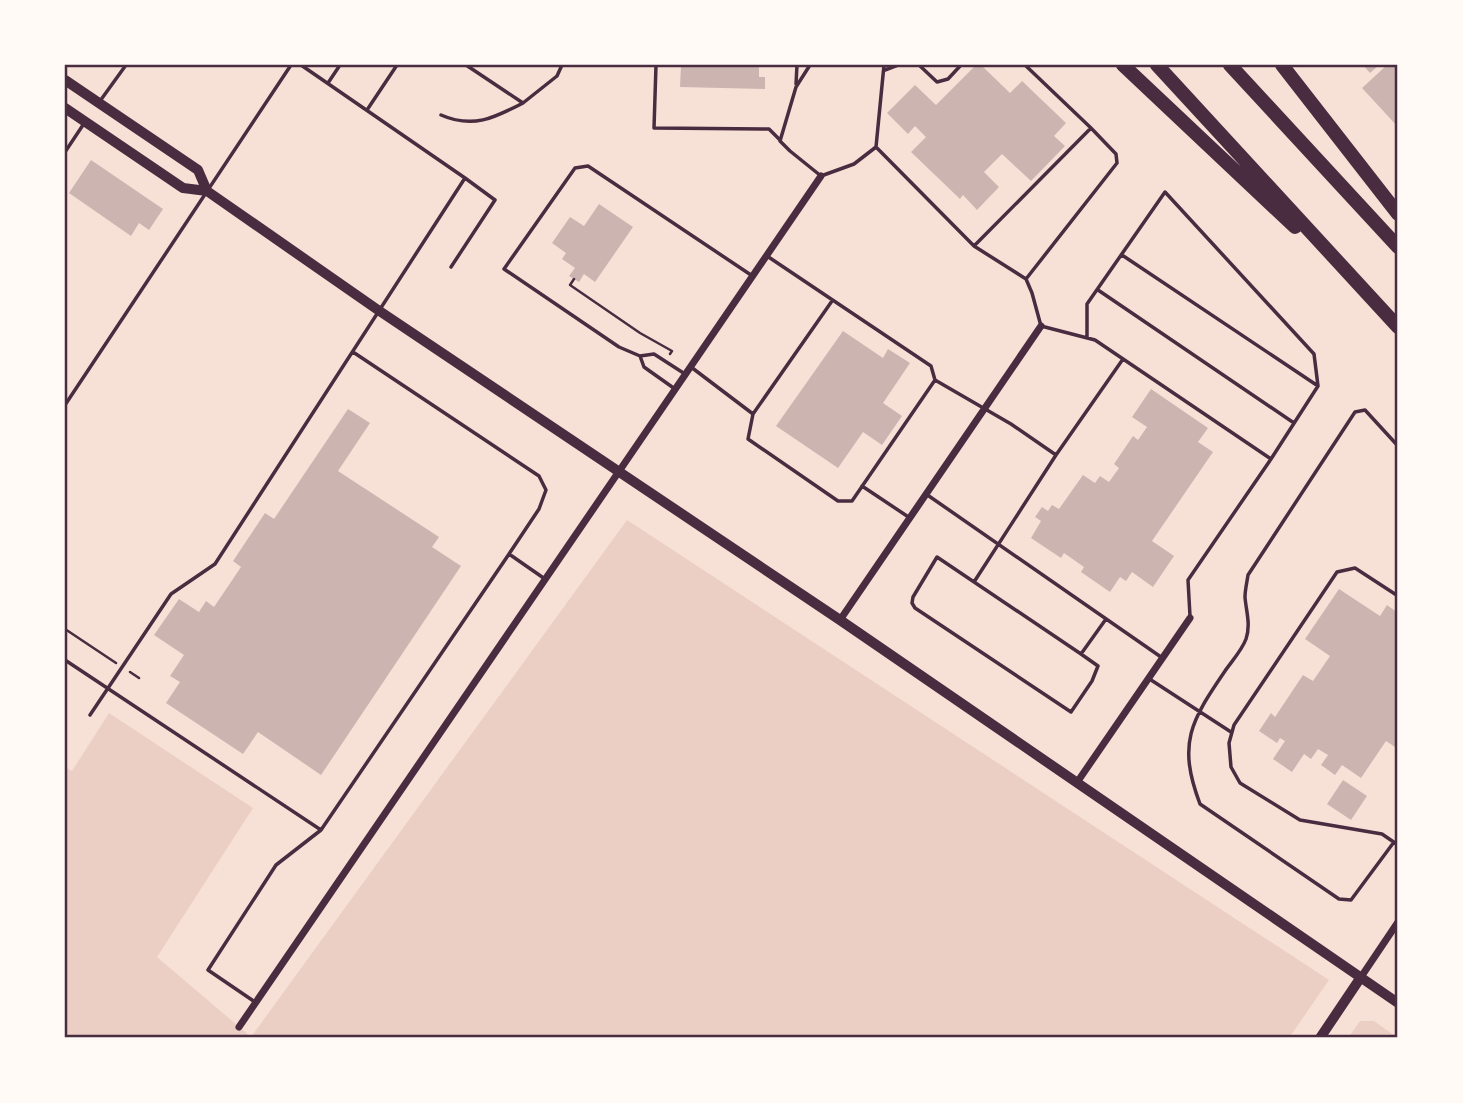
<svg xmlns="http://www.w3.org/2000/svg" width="1463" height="1103" font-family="'Roboto Condensed',sans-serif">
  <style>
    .green { fill: #ebcfc5 }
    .building { fill: #ccb4b1 }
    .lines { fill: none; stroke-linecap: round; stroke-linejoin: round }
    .path { stroke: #4a2c40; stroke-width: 2.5 }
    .service { stroke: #4a2c40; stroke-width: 3.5 }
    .minor { stroke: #4a2c40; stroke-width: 7 }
    .tertiary { stroke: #4a2c40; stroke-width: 10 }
    .motorway { stroke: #4a2c40; stroke-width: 14 }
    .neatline { fill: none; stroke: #4a2c40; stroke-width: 2.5 }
  </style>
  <rect width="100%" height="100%" fill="#f7e1d7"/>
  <path class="green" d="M627,520L1329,980L1289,1038H65V767L72,771L109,713L253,808L157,957L251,1037Z
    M1360,1021H1374L1398,1038H1348Z"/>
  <path class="building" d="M681,65H759V77H765V89L680,87Z
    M976,65H981L1010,93L1022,81L1066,123L1054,136L1065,146L1031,181L1002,154L984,172L999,187L977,210L963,195L960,199L911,152L926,137L915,126L908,134L887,113L915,85L936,105Z
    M1363,65H1379L1370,73Z
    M1387,65H1398V127L1362,88Z
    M91,160L163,209L149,230L139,223L131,236L69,193Z
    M599,204L633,227L595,282L584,274L579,282L569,276L575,268L562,259L566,253L552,243L570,217L584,226Z
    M843,331L883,358L888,349L910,363L883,403L902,416L882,445L863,432L838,468L776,426Z
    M1151,389L1208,428L1198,442L1213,452L1152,541L1174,556L1153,587L1132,572L1126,581L1120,577L1110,592L1081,572L1084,567L1064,553L1061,558L1031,538L1041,521L1035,517L1042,507L1048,511L1052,505L1059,509L1083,475L1095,483L1100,476L1109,482L1119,468L1114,464L1133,436L1138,440L1147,427L1132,417Z
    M348,409L370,423L338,471L439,537L432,547L461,566L321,775L258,732L243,754L166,703L180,682L170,676L184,655L154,635L179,599L199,612L206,601L214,607L241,567L233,561L265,513L274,519Z
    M1339,589L1380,616L1387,605L1398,613V749L1386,741L1361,778L1342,765L1335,775L1321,765L1328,755L1318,749L1311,759L1304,754L1292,772L1273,759L1285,741L1280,738L1277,743L1259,731L1271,713L1275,717L1303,675L1313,681L1330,656L1305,639Z
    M1343,780L1367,796L1351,820L1327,804Z"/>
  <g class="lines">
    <path class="path" d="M574,279L570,285L640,333L672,351L670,354
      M65,629L116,663
      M130,672L139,678"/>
    <path class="service" d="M466,65L523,103L557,76L562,65
      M656,65L654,128L769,129L780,140
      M810,65L796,87L780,141L790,151L821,176L854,164L876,147L884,65
      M919,65L937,82L948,79L961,65
      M885,70L898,65
      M328,83L340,65
      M796,84L797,65
      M100,101L126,65
      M367,110L397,65
      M441,115C473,129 494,118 523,103
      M876,147L974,246L1091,128L1025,65
      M65,152L85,122
      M974,246L1026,279L1032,293L1041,326L1095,340L1271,459L1188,580L1190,616
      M1122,255L1318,386
      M451,267L495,200L465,178
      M1026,279L1117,163L1116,154L1091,128
      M1098,290L1294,423
      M1087,338V304L1165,192L1314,354L1318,386L1271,459
      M640,356L644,367L675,389
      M691,367L753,414L748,439L838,501H852L935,380L931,366L767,256
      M685,374L654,354L640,356L619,347L504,269L575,168L588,166L751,275
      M935,380L1011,424L1056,455L974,582
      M65,405L291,65
      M753,414L832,301
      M1056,455L1123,359
      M862,486L910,518
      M926,494L1161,657
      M509,554L545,579
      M1398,596L1355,568L1337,572L1234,725L1229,743L1231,767L1240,783L1300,820L1382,834L1398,845
      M1081,654L937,557L913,597L912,603L915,608L1071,712L1092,681L1098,666L1081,654L1106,619
      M65,660L321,830
      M1148,678L1231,732
      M90,715L171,594L215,564L465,178L301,65
      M1394,842L1351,900L1339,899L1200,804C1177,743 1191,721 1225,671C1232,661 1242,650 1246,639C1251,624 1246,611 1245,597C1245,590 1247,582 1248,575L1355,412L1365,410L1398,446
      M255,1002L208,970L276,865L321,830L509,554L539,509L546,490L539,476L353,352"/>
    <path class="minor" d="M840,620L1041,326
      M1078,781L1190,618
      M1361,977L1398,922
      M239,1027L821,176"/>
    <path class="tertiary" d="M65,80L198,170L207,191
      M65,108L183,188L207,191L378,310L840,620L1398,1003
      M1320,1038L1361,977"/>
    <path class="motorway" d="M1123,65L1295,227
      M1157,65L1398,327
      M1230,65L1398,247
      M1282,65L1398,214"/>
  </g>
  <rect width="1463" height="1103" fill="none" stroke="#fffaf5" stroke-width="133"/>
  <rect x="66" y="66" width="1330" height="970" class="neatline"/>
</svg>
